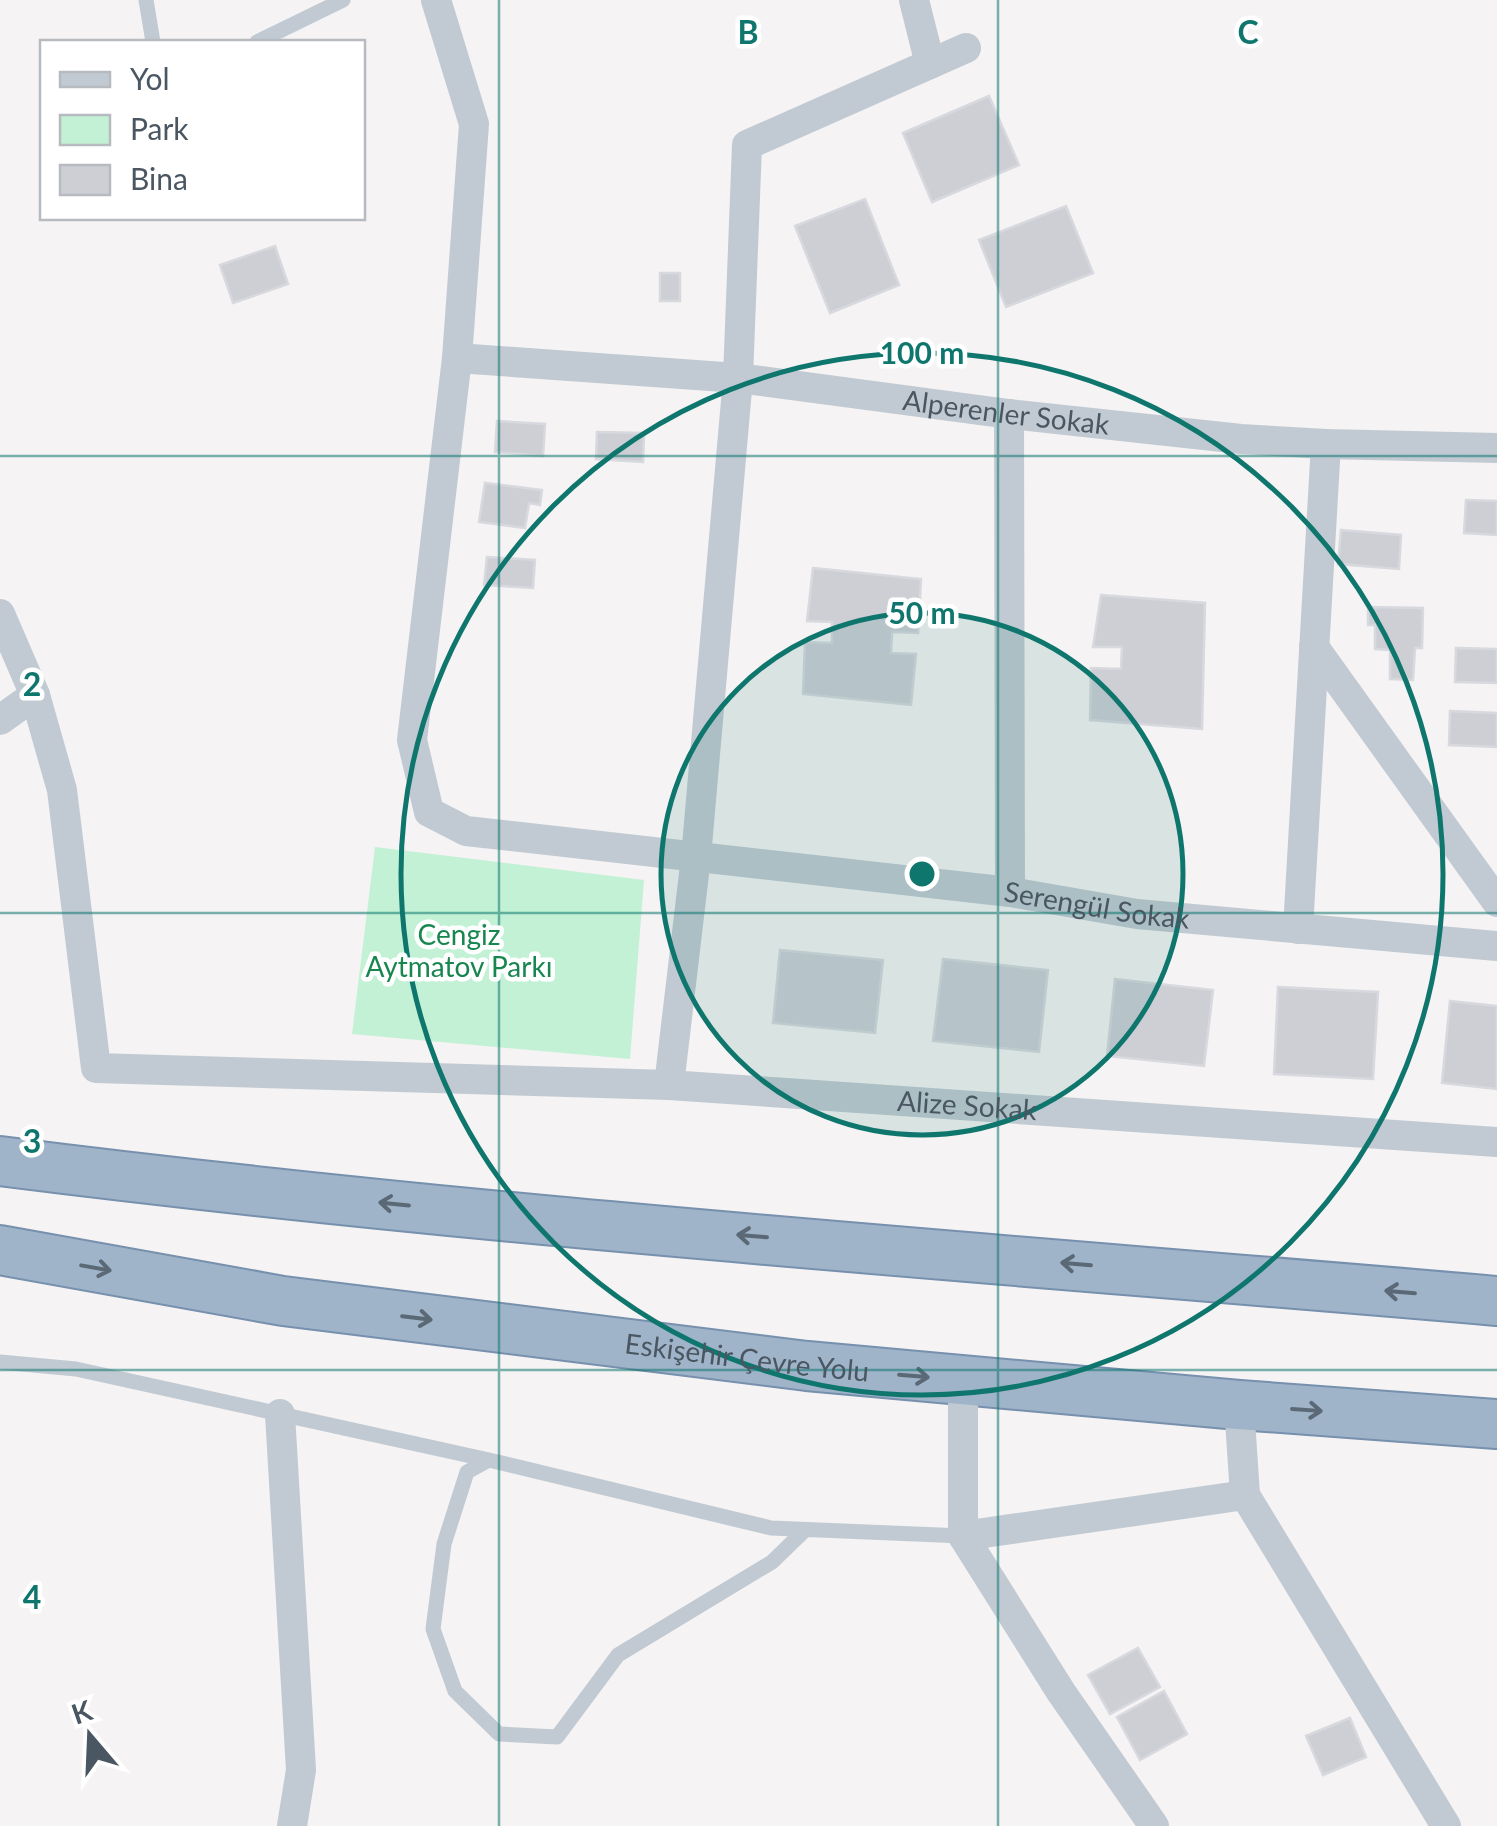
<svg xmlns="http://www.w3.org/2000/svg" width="1497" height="1826" font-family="Lato,sans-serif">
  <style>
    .green { fill: #c3f1d5 }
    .building { fill: #cdcfd5; stroke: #d7d9de; stroke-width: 2.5 }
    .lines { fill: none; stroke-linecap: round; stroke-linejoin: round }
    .trunk-casing { stroke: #7690ad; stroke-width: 52 }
    .service { stroke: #c1cad2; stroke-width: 15 }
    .minor { stroke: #c1cad2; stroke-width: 30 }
    .trunk { stroke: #9fb4c9; stroke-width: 48 }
    .oneway { stroke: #5b6976 }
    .grid { fill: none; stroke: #0f766e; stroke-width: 2.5; stroke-opacity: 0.55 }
    .ring { fill: none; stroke: #0f766e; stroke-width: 5 }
    .labels { text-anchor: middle; stroke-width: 9; stroke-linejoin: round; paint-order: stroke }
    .street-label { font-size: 28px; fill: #4a5661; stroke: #fff }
    .park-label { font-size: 28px; fill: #17864f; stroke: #fff }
    .grid-label { font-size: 32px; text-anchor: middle; font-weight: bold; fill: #0f766e; stroke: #fff; stroke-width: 9; stroke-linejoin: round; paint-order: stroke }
    .centre { fill: #0f766e; stroke: #fff; stroke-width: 5 }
    .ring-label { font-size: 30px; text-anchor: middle; font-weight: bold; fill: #0f766e; stroke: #fff; stroke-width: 9; stroke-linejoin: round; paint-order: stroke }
  </style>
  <rect width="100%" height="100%" fill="#f5f3f3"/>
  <path class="green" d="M375,847L644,880L630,1059L352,1034Z"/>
  <path class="building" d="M989,96L1019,165L932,202L903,133Z
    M865,199L899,285L830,313L795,226Z
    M1066,206L1093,273L1006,307L979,240Z
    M275,246L288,284L233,303L220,265Z
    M660,273H680V301H660Z
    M497,421L545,424L543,456L495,452Z
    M597,432L644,433L643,462L596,459Z
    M485,483L542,490L540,505L529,503L525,528L479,522Z
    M1466,500L1497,501V535L1464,533Z
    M1341,530L1401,535L1399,569L1338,564Z
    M487,557L535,560L533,588L484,585Z
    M813,568L921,579L918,633L892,632L891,653L916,654L911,705L803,694L805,642L832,643V622L807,621Z
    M1101,595L1205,603L1202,729L1090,720L1091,668L1121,669L1122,647H1093Z
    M1368,607L1423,608L1422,648H1415L1413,680L1390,679V650L1375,649V625H1368Z
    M1456,648L1497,649V683L1455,682Z
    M1450,711L1497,713V747L1449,745Z
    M780,950L883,960L875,1033L773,1023Z
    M943,959L1048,970L1039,1052L933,1041Z
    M1115,979L1213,990L1204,1066L1107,1056Z
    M1278,987L1378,992L1373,1079L1274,1074Z
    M1450,1001L1497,1006V1089L1442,1083Z
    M1138,1648L1160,1687L1110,1714L1088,1675Z
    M1164,1691L1187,1734L1140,1760L1117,1717Z
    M1350,1718L1366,1757L1323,1775L1306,1736Z"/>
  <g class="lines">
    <defs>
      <g id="trunk">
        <path d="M0,1161C497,1224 998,1258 1497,1301"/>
        <path id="s4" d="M0,1250L283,1301L807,1366L1239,1405L1497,1424"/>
      </g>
    </defs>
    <use href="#trunk" class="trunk-casing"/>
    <path class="service" d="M146,0L153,42
      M257,42L343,0
      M0,1362L76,1369L489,1460
      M805,1530L772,1562L618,1655L557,1737L499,1734L455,1691L433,1629L444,1544L467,1472L489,1460L771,1528L963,1536"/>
    <g class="minor">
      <path id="s1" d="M436,0L474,124L457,358L412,740L429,812L466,831L1010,892L1137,914L1497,946"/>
      <path d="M914,0L930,64"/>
      <path id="s2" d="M966,48L747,145L738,378L696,857L669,1085L1497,1142"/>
      <path id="s3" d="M457,358L738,378L1009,414L1241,439L1326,444L1497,448"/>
      <path d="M1009,414L1010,892"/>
      <path d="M0,614L35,695L62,790L96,1068L669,1085"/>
      <path d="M1314,647L1497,902"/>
      <path d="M0,720L35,695"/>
      <path d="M1298,929L1326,444"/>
      <path d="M963,1380V1536L1061,1692L1154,1826"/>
      <path d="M1239,1405L1245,1495L1446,1826"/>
      <path d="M280,1414L301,1770L292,1826"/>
      <path d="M963,1536L1245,1495"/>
    </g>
    <use href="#trunk" class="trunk"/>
  </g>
  <defs><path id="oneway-shaft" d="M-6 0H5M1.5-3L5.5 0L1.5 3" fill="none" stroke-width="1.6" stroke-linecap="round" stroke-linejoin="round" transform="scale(2.5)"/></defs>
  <g class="oneway">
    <use href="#oneway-shaft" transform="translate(394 1204) rotate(-174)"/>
    <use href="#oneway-shaft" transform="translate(752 1236) rotate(-175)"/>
    <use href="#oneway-shaft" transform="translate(1076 1264) rotate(-175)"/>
    <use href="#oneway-shaft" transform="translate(96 1268) rotate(10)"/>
    <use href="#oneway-shaft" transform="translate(1400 1292) rotate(-175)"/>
    <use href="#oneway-shaft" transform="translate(417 1318) rotate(7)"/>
    <use href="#oneway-shaft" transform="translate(914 1376) rotate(5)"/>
    <use href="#oneway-shaft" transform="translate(1307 1410) rotate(4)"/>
  </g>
  <path class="grid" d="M499,0V1826M998,0V1826M0,456H1497M0,913H1497M0,1370H1497"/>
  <circle cx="922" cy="874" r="261" fill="#0f766e" fill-opacity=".12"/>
  <g class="ring">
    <circle cx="922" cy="874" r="261"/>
    <circle cx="922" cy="874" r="521"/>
  </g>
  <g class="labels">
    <g class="street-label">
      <text dy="10" stroke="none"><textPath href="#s3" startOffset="552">Alperenler Sokak</textPath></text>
      <text dy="10" stroke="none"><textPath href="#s1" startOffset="1500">Serengül Sokak</textPath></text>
      <text dy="10" stroke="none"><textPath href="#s2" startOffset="1482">Alize Sokak</textPath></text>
      <text dy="10" stroke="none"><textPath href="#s4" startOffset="755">Eskişehir Çevre Yolu</textPath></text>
    </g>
    <g class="park-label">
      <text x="459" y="945">Cengiz<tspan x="459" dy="32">Aytmatov Parkı</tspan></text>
    </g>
  </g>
  <g class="grid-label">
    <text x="748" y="44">B</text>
    <text x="1248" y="44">C</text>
    <text x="32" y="696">2</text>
    <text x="32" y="1153">3</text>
    <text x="32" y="1609">4</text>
  </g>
  <circle cx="922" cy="874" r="15" class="centre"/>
  <g class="ring-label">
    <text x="922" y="364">100 m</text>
    <text x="922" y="624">50 m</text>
  </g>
  <rect x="40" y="40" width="325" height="180" fill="#ffffff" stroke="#b7bbc0" stroke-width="2.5"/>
  <rect x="60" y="72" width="50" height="15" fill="#c1cad2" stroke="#b7bbc0" stroke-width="2.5"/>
  <text x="130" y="90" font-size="30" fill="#4a5661">Yol</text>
  <rect x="60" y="115" width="50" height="30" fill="#c3f1d5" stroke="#b7bbc0" stroke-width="2.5"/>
  <text x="130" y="140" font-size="30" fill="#4a5661">Park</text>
  <rect x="60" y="165" width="50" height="30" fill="#cdcfd5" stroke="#b7bbc0" stroke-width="2.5"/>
  <text x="130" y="190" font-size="30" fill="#4a5661">Bina</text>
  <g transform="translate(90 1736) rotate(341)" stroke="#ffffff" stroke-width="8" paint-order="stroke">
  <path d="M0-8L18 38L0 25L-18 38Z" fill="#4a5661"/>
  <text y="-15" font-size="28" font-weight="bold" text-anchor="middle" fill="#4a5661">K</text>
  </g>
</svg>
